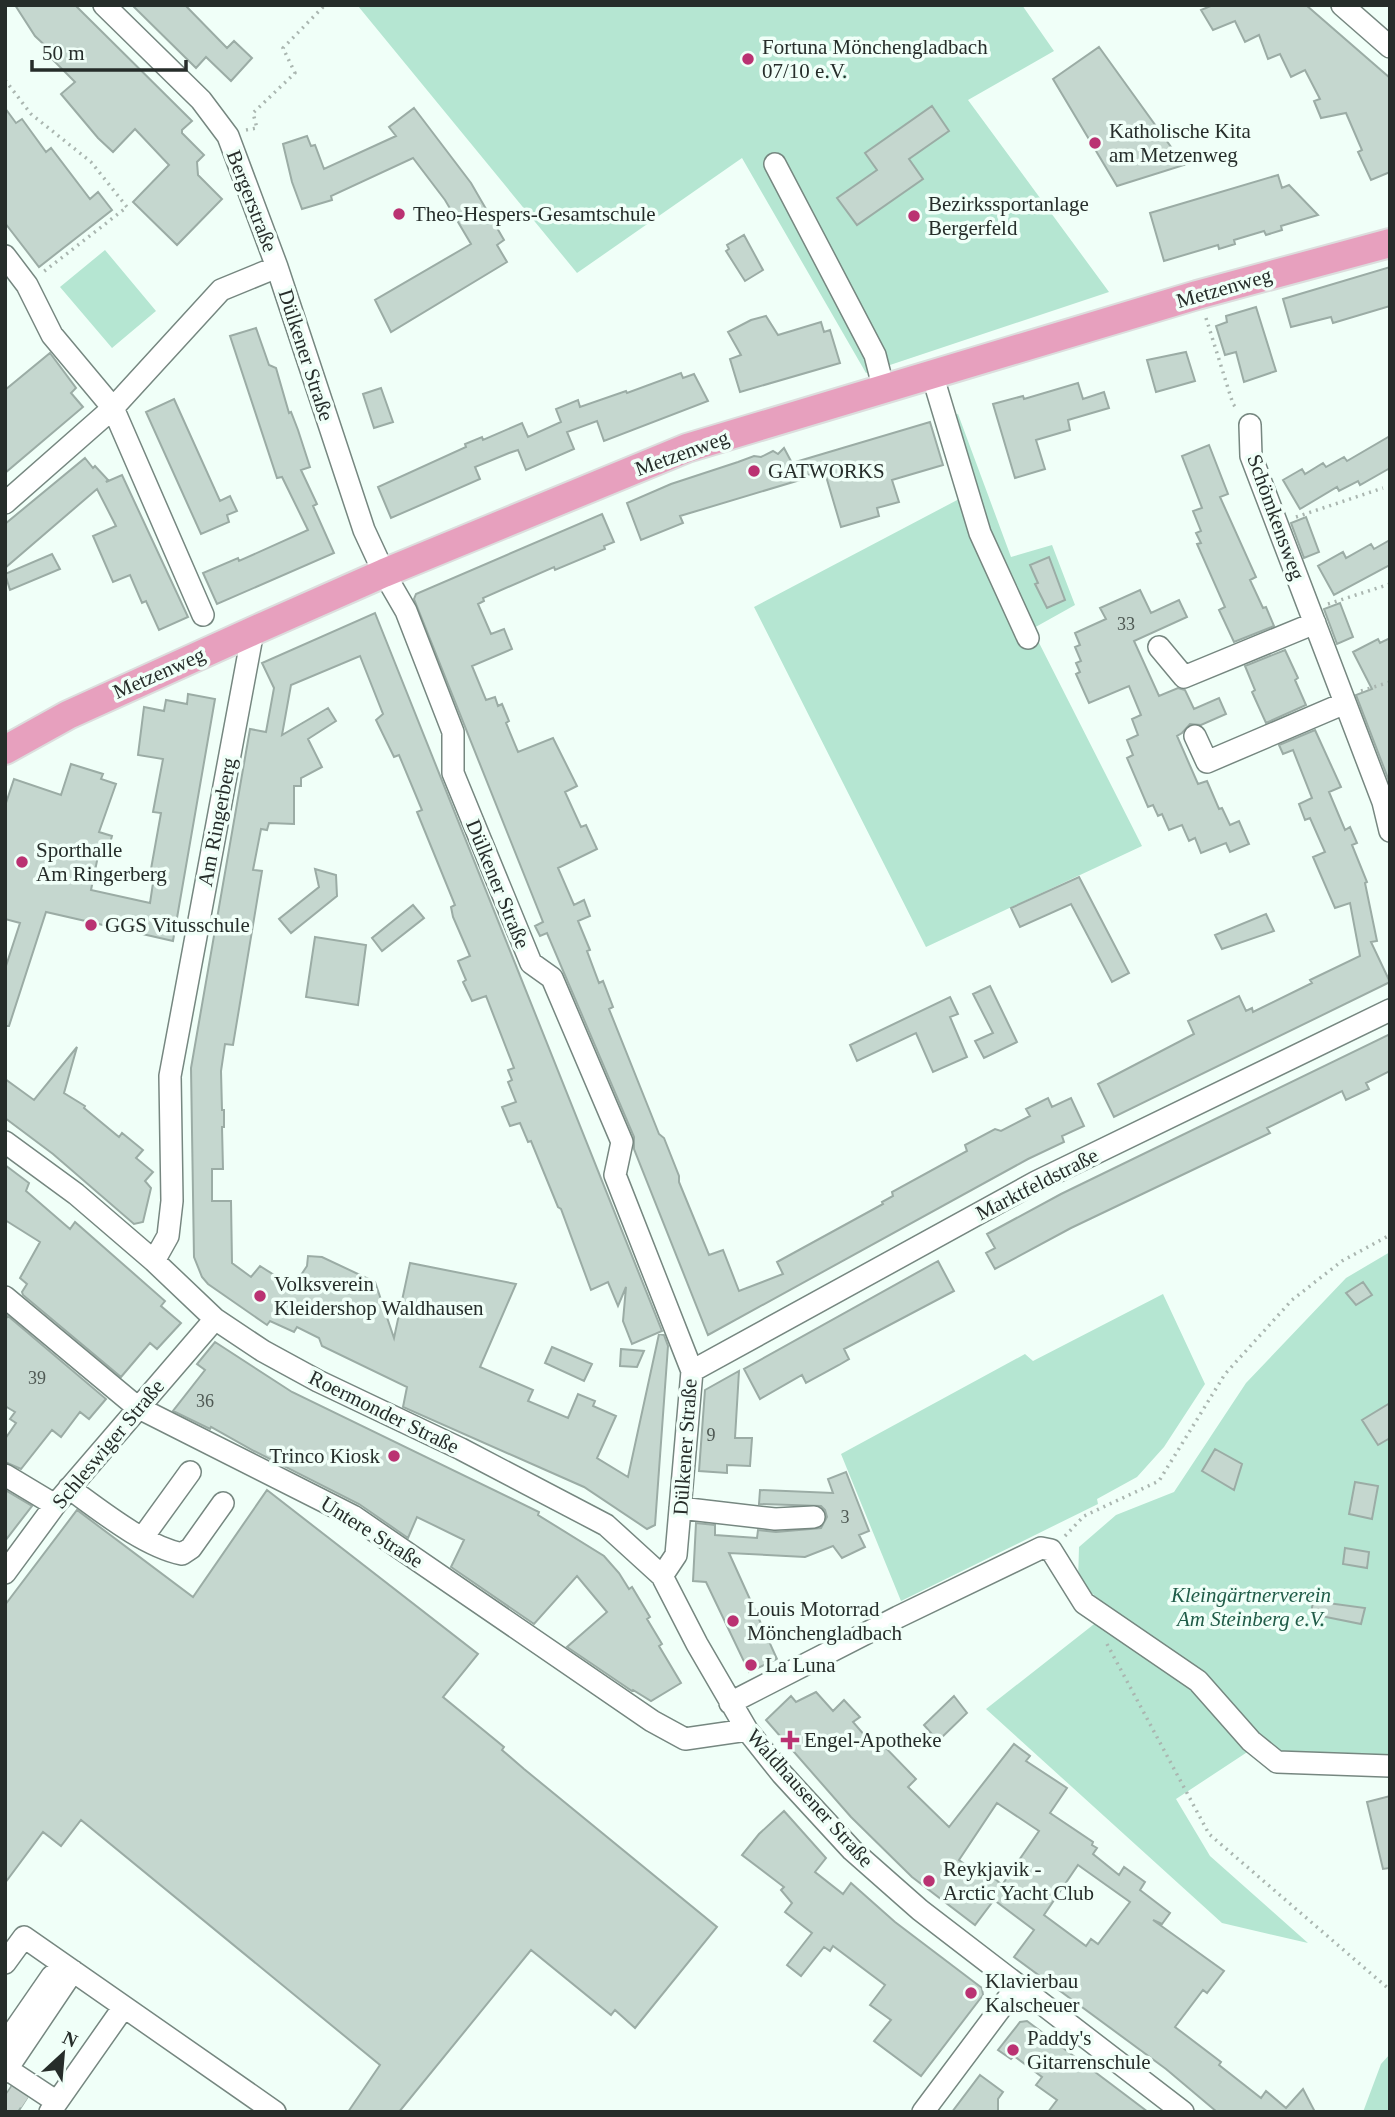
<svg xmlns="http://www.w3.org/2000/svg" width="1395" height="2117" font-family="'Times New Roman',serif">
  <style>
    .green { fill: #b5e6d2 }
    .building { fill: #c5d7cf; stroke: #9baca5; stroke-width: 2; fill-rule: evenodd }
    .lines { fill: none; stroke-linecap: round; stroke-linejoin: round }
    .minor-tunnel { stroke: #c8d5cf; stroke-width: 21; stroke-dasharray: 21 10; stroke-linecap: butt }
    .minor-casing { stroke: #768780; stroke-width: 24 }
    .major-casing { stroke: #dcdddd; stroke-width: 32 }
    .path { stroke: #aab6b0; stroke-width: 3.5; stroke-dasharray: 2 5; stroke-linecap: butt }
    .minor { stroke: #fff; stroke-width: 21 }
    .major { stroke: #e7a0be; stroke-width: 28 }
    .poi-dot { fill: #ba3272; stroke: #f0fff8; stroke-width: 2.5 }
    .labels { text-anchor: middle; stroke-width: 7; stroke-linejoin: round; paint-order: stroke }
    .number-label { font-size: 18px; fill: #4e5853 }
    .poi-label { font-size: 21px; fill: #262d2a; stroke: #f0fff8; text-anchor: start }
    .street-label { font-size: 21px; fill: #262d2a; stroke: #f0fff8 }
    .park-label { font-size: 21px; font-style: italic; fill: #205c48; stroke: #f0fff8 }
  </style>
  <rect width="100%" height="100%" fill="#f0fff8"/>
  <path class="green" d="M1022,5L1054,51L968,100L1109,292L866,373L742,158L577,273L358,6Z
    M105,250L156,311L112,348L60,287Z
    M958,414L1011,557L1052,545L1075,605L1032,629L1142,846L926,947L754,607L961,498L940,419Z
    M1390,1252V1771L1278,1770L1258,1745L1176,1799L1210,1856L1308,1943L1222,1923L986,1709L1112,1610L1078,1582L1079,1547L1116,1515L1174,1492L1246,1383L1346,1278Z
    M1163,1294L1205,1384L1164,1447L1137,1477L1097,1499L1098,1504L901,1601L841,1454L1025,1354L1033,1361Z
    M1390,2054V2109L1383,2112H1363L1381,2064Z"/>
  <path class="building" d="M15,5H75L192,121L182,130V133L204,155L197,162L198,175L222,199L177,245L133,202L169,165L135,129L113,152L98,138L61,94L75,82L49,56L52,52L35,36Z
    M132,5H185L227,48L234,41L252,58L231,81L206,57L196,68Z
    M1213,5H1306L1390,78V172L1371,180L1358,152L1362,150L1346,113L1321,118L1314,101L1320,99L1305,70L1291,77L1280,54L1268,59L1259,35L1245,42L1235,21L1213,30L1201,10Z
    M1099,47L1184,165L1117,186L1053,79Z
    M932,106L949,131L909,159L923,179L857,225L837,198L877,170L865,153Z
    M5,108L16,123L22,119L46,152L51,148L90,199L98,192L112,210L39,267L5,223Z
    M414,108L471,183L504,240L497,245L507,262L391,332L375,300L471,244L445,200L413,158L331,196L332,200L302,209L292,182L283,144L307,136L311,146L315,145L324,169L396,136L389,127Z
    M1278,175L1282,188L1289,185L1318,215L1281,226L1282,230L1266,235L1264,231L1234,240L1235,244L1219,249L1218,245L1164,261L1150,213Z
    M744,235L763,270L745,281L726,251L729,249L727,245Z
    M1390,267V306L1333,323L1331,317L1291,327L1283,299Z
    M1256,307L1276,371L1244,382L1236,352L1225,355L1216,326L1227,322L1226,316Z
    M766,316L778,335L821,322L824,332L830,330L840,363L740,392L730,359L741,355L728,332L751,320Z
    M256,328L269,365L276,368L289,413L291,412L298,430L310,467L301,470L317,504L313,506L334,553L217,604L203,573L238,558L239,561L308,530L282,477L277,478L230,336Z
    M1186,352L1195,381L1156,392L1147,360Z
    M50,353L76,388L71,393L83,407L5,473V390Z
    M681,373L683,378L694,374L708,401L604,441L597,421L567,432L574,449L526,470L518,450L509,453L475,467L480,479L391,518L378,487L466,447L465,444L482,437L483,440L522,423L528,437L561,422L556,409L578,400L580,407L626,391L627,393Z
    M1078,383L1083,399L1104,392L1109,408L1068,420L1070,430L1036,440L1045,469L1015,478L993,404L1023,396L1024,399Z
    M381,388L393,422L374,428L363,394Z
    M174,399L220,501L230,496L237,511L227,515L229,522L201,534L146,412Z
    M930,422L943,465L892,480L899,502L877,508L879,516L841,527L823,466L800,480L680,516L683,523L641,540L627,503L671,484L738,462L754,456L761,457L773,451L778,454L784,448L792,463Z
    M1390,436V468L1360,485L1358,481L1339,491L1337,487L1300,509L1283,480L1302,469L1305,474L1323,463L1326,467L1344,457L1347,461Z
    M1209,445L1228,494L1220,497L1256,577L1250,580L1263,608L1266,607L1274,626L1234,642L1219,610L1225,607L1197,544L1201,543L1196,533L1201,531L1193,511L1202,508L1182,456Z
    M85,458L93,468L95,466L108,480L106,482L122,475L188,617L159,630L146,601L142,603L130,575L113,582L93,536L116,526L97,489L5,568V524Z
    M602,514L614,542L604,546L605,549L555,570L554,567L483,598L484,601L478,604L491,634L504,629L512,649L472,666L486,700L495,697L498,706L502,704L509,721L506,723L518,752L553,738L577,786L565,792L581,827L586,825L597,849L558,868L574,905L584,900L590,916L578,921L590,950L587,951L599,983L603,981L613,1007L609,1009L659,1134L664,1138L679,1176V1182L709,1255L723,1250L739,1291L783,1274L777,1262L883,1204L882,1202L893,1196L892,1192L967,1151L965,1145L995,1129L1001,1131L1030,1116L1026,1109L1048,1098L1052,1107L1071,1098L1084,1126L1062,1136L1064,1142L1028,1159L708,1335L634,1149V1137L547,933L540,936L535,926L543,922L414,599L416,594Z
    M1306,517L1319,552L1304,558L1291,523Z
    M1390,540V565L1334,595L1318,566L1343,552L1346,558L1371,544L1374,549Z
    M52,554L60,569L10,590L5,574Z
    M1049,557L1065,600L1047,608L1035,584L1038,583L1030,565Z
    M1140,590L1151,613L1179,600L1187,617L1134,641L1159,696L1178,688L1185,690L1194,709L1219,698L1226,714L1201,725L1190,724L1182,733L1177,736L1198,784L1207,781L1219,809L1222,808L1230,825L1239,821L1249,844L1230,852L1226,843L1201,853L1195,838L1189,841L1182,825L1169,830L1162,814L1158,816L1153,805L1148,807L1127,758L1133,755L1127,740L1138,735L1132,719L1141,715L1129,686L1089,703L1076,674L1080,672L1076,663L1081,661L1075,647L1080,645L1075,633L1106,619L1100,608Z
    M1340,603L1353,637L1337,644L1324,609Z
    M375,613L662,1331L632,1344L623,1321L626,1287L618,1306L608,1282L591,1290L561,1209L558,1207L531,1141L528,1142L520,1123L510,1126L502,1107L516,1102L508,1082L512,1080L508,1070L514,1068L486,996L472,1001L463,982L466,980L458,961L470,956L453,917L451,907L455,905L417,812L422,810L399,755L394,757L376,720L383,714L360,656L291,685L282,735L328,708L336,721L308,739L322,767L301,778V786H294V824L269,823L267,830L261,829L253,870L262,871L233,1045L225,1044L221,1071L222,1110H224V1127H222L223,1169H212V1201H231L232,1263L251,1277L260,1266L293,1287L307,1266L308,1256L322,1257L375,1282L394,1338L410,1263L516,1284L480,1367L533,1390L528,1401L568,1418L578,1394L595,1401L593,1406L616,1416L597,1458L628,1477L659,1334L664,1335L668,1346L655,1525L647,1529L584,1487L403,1407L407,1387L322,1346L319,1338L297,1327L294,1332L270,1321L267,1325L208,1284L202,1277L194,1257L191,1068L250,729L266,732L274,688L262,663Z
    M1390,638V781H1389L1356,695L1372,689L1353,652L1378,639L1380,643Z
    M1285,650L1298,678L1295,680L1306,705L1266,723L1252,692L1255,690L1245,666Z
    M188,694L215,699L173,941L46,912L9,1026H5V969L20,923L5,919V806L14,779L61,795L71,764L103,774L101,779L116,784L99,832L112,836L106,858L98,856L91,890L150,903L155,870L151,869L161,813L153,812L163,759L138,755L144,707L164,711L166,700L187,704Z
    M1315,730L1341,787L1329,792L1345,830L1350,827L1357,843L1352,845L1367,882L1365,883L1377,941L1371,942L1390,982L1114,1117L1098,1084L1194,1034L1188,1021L1239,996L1246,1011L1252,1008L1253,1012L1312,983L1310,980L1360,956L1350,903L1335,908L1313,857L1325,852L1310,818L1305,820L1299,804L1312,798L1293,750L1283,754L1279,745Z
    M315,869L336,875L337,896L291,933L279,919L319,887Z
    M1079,877L1129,973L1112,982L1071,904L1020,927L1011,908Z
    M413,905L424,918L382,951L372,938Z
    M1266,914L1274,931L1222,949L1215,935Z
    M315,937L366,945L358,1005L306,997Z
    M990,986L1017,1042L984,1058L975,1041L993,1033L973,994Z
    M950,997L958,1014L950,1017L967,1057L933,1072L916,1033L857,1061L850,1045Z
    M1390,1034V1071L1366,1083L1369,1089L1346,1100L1342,1091L1314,1105L1267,1128L1270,1133L1071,1228L995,1269L986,1253L995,1248L987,1234L1061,1194Z
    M77,1047L64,1093L85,1106L84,1108L119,1137L122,1133L143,1150L136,1158L153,1172L145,1181L151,1188L143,1222L134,1224L53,1154L5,1118V1079L34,1100Z
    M5,1165L29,1183L26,1191L63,1223L70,1229L75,1222L165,1301L161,1306L181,1323L157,1349L150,1343L121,1377L23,1295L22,1292L27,1284L20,1278L40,1242L5,1220Z
    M938,1261L954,1291L844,1349L849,1359L839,1365L806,1383L802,1375L760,1399L744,1369Z
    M1363,1282L1372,1295L1356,1305L1346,1293Z
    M8,1316L106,1399L89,1419L80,1412L61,1437L52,1430L21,1469L5,1462V1439L16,1423L10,1419L15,1412L5,1406V1320Z
    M215,1342L292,1392L539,1512L538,1515L604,1556L619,1573L629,1589L632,1587L650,1617L647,1619L662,1644L659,1646L681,1683L651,1701L633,1690L632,1691L567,1647L607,1612L577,1576L534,1624L451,1567L464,1540L417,1517L408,1538L359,1504L254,1451L211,1427L210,1429L173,1411L205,1370L197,1364Z
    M552,1347L592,1364L584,1381L545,1363Z
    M621,1349L644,1351L637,1367L620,1366Z
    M739,1371L735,1438H752L750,1466L727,1465V1473L699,1471L705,1390Z
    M1390,1403V1438L1378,1445L1362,1420Z
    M1215,1449L1242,1464L1234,1490L1202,1471Z
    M846,1472L869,1531L859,1535L865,1547L842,1558L833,1546L805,1557L729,1553L777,1659L749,1672L706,1582L693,1581L696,1523L715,1525V1535L757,1538L758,1530L776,1532L821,1528L827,1517L825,1510L821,1506L759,1504L760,1490L833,1493L828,1479Z
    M1355,1482L1378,1486L1372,1519L1349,1514Z
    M5,1490L32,1506L5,1541Z
    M267,1490L478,1654L443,1697L504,1747L502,1750L524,1769L717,1927L635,2028L615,2010L611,2015L531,1950L399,2112H348L380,2065L81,1820L61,1846L43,1832L5,1883V1605L77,1510L193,1597Z
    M1345,1548L1369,1552L1367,1568L1343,1564Z
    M1313,1601L1365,1608L1361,1624L1311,1614Z
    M816,1692L833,1711L844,1700L860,1717L853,1722L878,1751L884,1746L916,1779L908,1787L949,1827L1014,1744L1030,1756L1026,1761L1067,1788L1050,1813L1093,1842L1092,1845L1097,1848L1093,1854L1119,1875L1124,1867L1145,1882L1140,1890L1170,1913L1162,1924L1153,1920L1224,1971L1207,1993L1203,1990L1175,2027L1221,2062L1219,2065L1261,2098L1266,2091L1286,2108L1303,2089L1315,2112H1217L1166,2069L1014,1957L1034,1930L994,1900L975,1925L912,1877L851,1817L766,1720L791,1696L796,1702ZM997,1803L1039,1831L1002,1885L994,1878L990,1883L959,1860ZM1078,1865L1130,1902L1098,1944L1091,1939L1086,1946L1044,1915Z
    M954,1696L967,1713L938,1741L924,1725Z
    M1390,1796V1868L1383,1869L1367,1802Z
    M784,1811L826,1858L815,1872L843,1894L851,1883L895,1922L982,1988L983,1995L921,2076L874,2041L891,2020L870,2005L885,1985L833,1946L830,1951L824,1947L801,1976L787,1965L812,1933L785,1912L792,1903L781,1890L784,1887L742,1855L759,1834Z
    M1027,2021L1111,2084L1148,2112H1048L1057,2100L1036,2085L1042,2077L1014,2056L1011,2059L998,2050L1020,2022Z
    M980,2075L1003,2092L998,2099V2112H952Z
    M11,2087L27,2098L18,2112H5V2096Z"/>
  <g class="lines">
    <path class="minor-tunnel" d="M11,2088L27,2099
      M5,2105L15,2112"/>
    <defs>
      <path id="minor" d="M104,5L201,100L228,136L277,267L364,530L384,573L406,611L453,732V773L531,963L552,978L622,1142L615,1175L692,1371L676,1555L662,1576
        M1342,5L1390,47
        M775,164L875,355L884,390
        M5,256L27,285L52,335L113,408L203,615
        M932,374L980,533L1028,638
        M1250,425L1251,456L1383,802L1390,831
        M5,503L113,408L221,290L277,267
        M1159,647L1184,677L1315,623
        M1195,736L1207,762L1345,703
        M5,1142L76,1194L154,1261L215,1319L263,1351L318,1381L461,1449L606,1525L662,1576L697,1644L747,1730L782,1774L852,1850L920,1910L1183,2112
        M154,1261L168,1236L172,1201L170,1076L253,631
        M5,1297L137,1407L353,1516L652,1721L685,1739L747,1730
        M692,1371L1036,1182L1390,1010
        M5,1475L55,1505
        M69,1488C101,1511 144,1546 182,1554L191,1548L223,1503
        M680,1508L775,1519L814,1517
        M143,1537L190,1472
        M5,1573L55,1505L215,1319
        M730,1703L898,1617L1041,1548L1051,1550L1084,1603L1198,1681L1251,1741L1277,1762L1390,1766
        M5,1963L24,1937L275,2112
        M5,2044L52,1976
        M7,2069L57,2102
        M5,2072L73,1971
        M50,2112L123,2008
        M923,2112L1018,1985"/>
      <path id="major" d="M5,750L68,715L253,631L384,573L687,448L1197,295L1390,243"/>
    </defs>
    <use href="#minor" class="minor-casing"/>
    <use href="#major" class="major-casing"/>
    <path class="path" d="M5,80L31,114L91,162L127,207L42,273
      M246,130L257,128L253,113L295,73L283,48L325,5
      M1206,318L1233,404L1237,409
      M1296,517L1383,488
      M1328,604L1390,584
      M1361,691L1390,682
      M1065,1536L1084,1516L1159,1481L1225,1374L1292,1300L1342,1261L1390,1235
      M1107,1644L1209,1834L1390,1990"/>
    <use href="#minor" class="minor"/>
    <use href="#major" class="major"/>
  </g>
  <g class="poi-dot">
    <circle cx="748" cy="59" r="7"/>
    <circle cx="1095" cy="143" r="7"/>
    <circle cx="399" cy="214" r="7"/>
    <circle cx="914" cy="216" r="7"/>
    <circle cx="754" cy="471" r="7"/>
    <circle cx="22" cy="862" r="7"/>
    <circle cx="91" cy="925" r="7"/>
    <circle cx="260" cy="1296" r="7"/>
    <circle cx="394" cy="1456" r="7"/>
    <circle cx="733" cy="1621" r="7"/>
    <circle cx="751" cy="1665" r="7"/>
    <path d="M786.5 1729.5h7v7h7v7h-7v7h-7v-7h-7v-7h7z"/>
    <circle cx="929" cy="1881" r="7"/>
    <circle cx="971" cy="1993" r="7"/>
    <circle cx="1013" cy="2050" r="7"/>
  </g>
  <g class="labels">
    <g class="number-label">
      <text x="1126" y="630">33</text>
      <text x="37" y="1384">39</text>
      <text x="205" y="1407">36</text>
      <text x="711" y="1441">9</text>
      <text x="845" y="1523">3</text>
    </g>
    <g class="poi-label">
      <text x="762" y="54">Fortuna Mönchengladbach<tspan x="762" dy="24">07/10 e.V.</tspan></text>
      <text x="1109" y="138">Katholische Kita<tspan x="1109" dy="24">am Metzenweg</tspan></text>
      <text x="928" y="211">Bezirkssportanlage<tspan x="928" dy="24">Bergerfeld</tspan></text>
      <text x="413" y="221">Theo-Hespers-Gesamtschule</text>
      <text x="768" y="478">GATWORKS</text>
      <text x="36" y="857">Sporthalle<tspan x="36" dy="24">Am Ringerberg</tspan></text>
      <text x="105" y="932">GGS Vitusschule</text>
      <text x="274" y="1291">Volksverein<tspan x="274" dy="24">Kleidershop Waldhausen</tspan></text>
      <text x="380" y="1463" text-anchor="end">Trinco Kiosk</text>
      <text x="747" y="1616">Louis Motorrad<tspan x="747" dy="24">Mönchengladbach</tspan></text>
      <text x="765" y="1672">La Luna</text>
      <text x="804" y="1747">Engel-Apotheke</text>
      <text x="943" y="1876">Reykjavik -<tspan x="943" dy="24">Arctic Yacht Club</tspan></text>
      <text x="985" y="1988">Klavierbau<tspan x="985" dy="24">Kalscheuer</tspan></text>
      <text x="1027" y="2045">Paddy's<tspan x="1027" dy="24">Gitarrenschule</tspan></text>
    </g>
    <g class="street-label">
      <text transform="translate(252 201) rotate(69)" y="7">Bergerstraße</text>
      <text transform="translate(1224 288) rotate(-16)" y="7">Metzenweg</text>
      <text transform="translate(306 355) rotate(72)" y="7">Dülkener Straße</text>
      <text transform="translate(682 453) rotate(-20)" y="7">Metzenweg</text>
      <text transform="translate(1276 517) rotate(70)" y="7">Schömkensweg</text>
      <text transform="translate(159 673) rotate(-24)" y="7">Metzenweg</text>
      <text transform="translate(217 822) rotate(-79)" y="7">Am Ringerberg</text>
      <text transform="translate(498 884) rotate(68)" y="7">Dülkener Straße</text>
      <text transform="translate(1037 1184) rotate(-27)" y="7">Marktfeldstraße</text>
      <text transform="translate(384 1412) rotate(26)" y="7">Roermonder Straße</text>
      <text transform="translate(108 1444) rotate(-50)" y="7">Schleswiger Straße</text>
      <text transform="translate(685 1447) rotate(-86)" y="7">Dülkener Straße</text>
      <text transform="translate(372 1532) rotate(32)" y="7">Untere Straße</text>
      <text transform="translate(810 1798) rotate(48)" y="7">Waldhausener Straße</text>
    </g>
    <g class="park-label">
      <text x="1251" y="1602">Kleingärtnerverein<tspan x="1251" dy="24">Am Steinberg e.V.</tspan></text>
    </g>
  </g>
  <rect width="1395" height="2117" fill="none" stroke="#262d2a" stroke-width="14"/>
  <g transform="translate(63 2054) rotate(26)" stroke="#f0fff8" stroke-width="5" paint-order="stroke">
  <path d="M0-5L12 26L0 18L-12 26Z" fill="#262d2a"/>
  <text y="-10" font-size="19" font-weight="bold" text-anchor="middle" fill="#262d2a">N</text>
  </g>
  <path d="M32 60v10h154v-10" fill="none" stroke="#262d2a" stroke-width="3.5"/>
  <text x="42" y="60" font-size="21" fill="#262d2a" stroke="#f0fff8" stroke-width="5" paint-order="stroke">50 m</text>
</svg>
